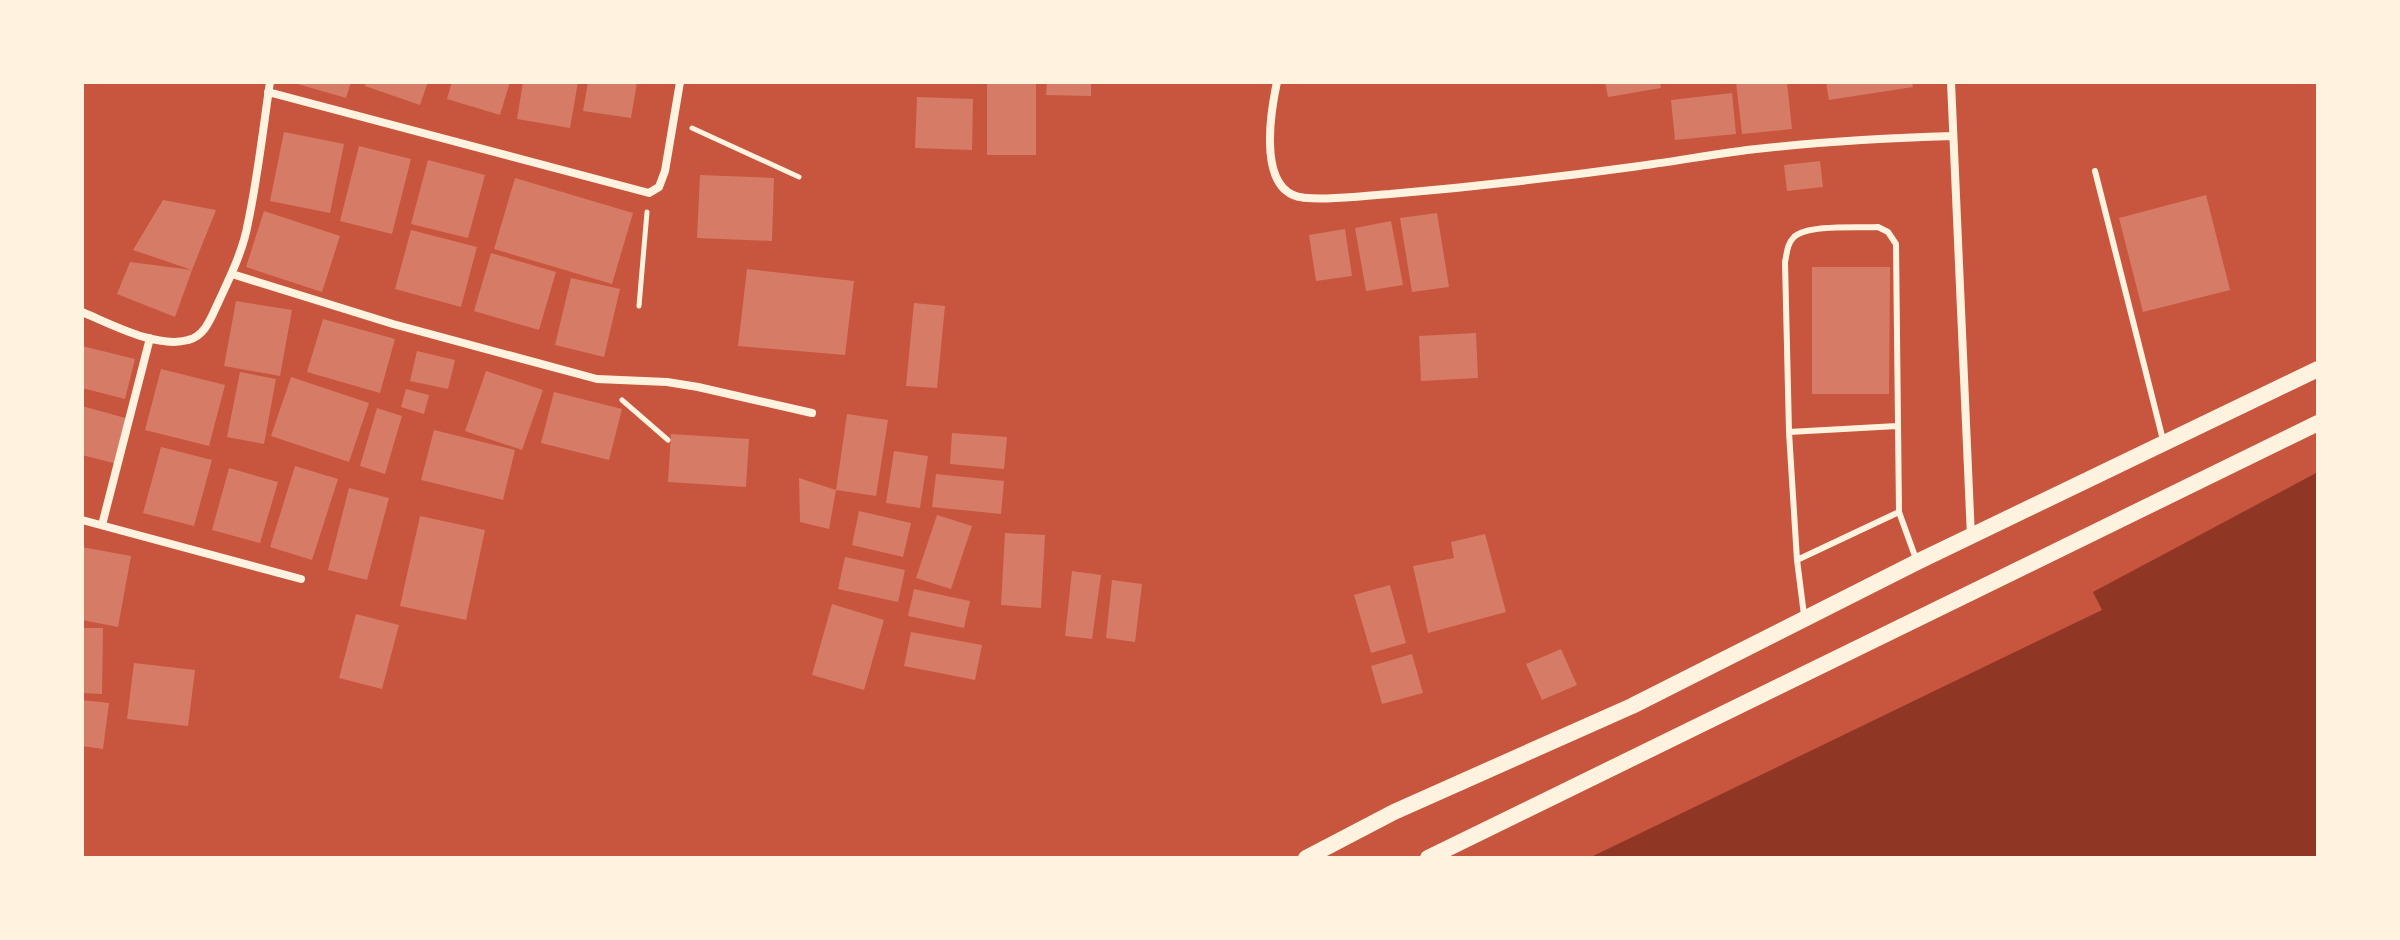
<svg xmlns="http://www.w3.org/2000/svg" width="2400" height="940" font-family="'Asap Condensed',sans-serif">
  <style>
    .water { fill: #8f3625 }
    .building { fill: #d67c66 }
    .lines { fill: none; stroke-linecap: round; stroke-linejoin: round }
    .path { stroke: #fff3e0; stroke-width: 5 }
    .service { stroke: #fff3e0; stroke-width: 6 }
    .minor { stroke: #fff3e0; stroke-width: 8 }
    .secondary { stroke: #fff3e0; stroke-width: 16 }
  </style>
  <rect width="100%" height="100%" fill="#c8553d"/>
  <path class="water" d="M2318,472V858H1589L2102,610L2093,592Z"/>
  <path class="building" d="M291,82H351L346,98Z
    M366,82H428L420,105L365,86Z
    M452,82H510L500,115L447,99Z
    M523,82H578L570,128L517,119Z
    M588,82H637L631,118L583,111Z
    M987,82H1036V155H987Z
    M1047,82H1091V96L1046,95Z
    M1605,82H1660L1661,88L1608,97Z
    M1736,82H1787L1792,129L1742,134Z
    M1826,82H1912L1913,87L1829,100Z
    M1732,93L1736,134L1675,140L1671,100Z
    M917,97L973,99L972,150L915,148Z
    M284,132L344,144L330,213L270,201Z
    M359,146L411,159L392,234L340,221Z
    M428,160L485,175L468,238L411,224Z
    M1820,161L1823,187L1787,191L1784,165Z
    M700,175L774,178L772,241L697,238Z
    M515,178L633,213L612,284L494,249Z
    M2206,195L2230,290L2143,312L2119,218Z
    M163,200L216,210L192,270L133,250Z
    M264,211L340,236L322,292L246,267Z
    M1437,213L1449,287L1412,292L1400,218Z
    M1391,221L1403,285L1366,291L1355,228Z
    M1345,229L1352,276L1316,281L1309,235Z
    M411,230L477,247L461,307L395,289Z
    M491,253L556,272L539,330L474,311Z
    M130,262L192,270L175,317L117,294Z
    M1812,267H1890L1889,394H1812Z
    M747,269L854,281L845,355L738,346Z
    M571,278L620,289L604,357L555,345Z
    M236,301L292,310L280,376L224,366Z
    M914,303L945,306L937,388L906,386Z
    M323,319L395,339L380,393L307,372Z
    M1476,333L1478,378L1421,381L1419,336Z
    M82,346L135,359L125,399L82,388Z
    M417,351L455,360L448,389L410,381Z
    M161,369L225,385L209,446L145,430Z
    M486,371L543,390L522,450L465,431Z
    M240,372L276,379L264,444L227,437Z
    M291,377L369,403L349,462L271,436Z
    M406,389L429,395L424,414L401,407Z
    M554,392L622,409L609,460L541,443Z
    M82,406L129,419L117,464L82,455Z
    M377,408L402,416L385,474L360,466Z
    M847,414L888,420L876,496L836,490Z
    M434,430L515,450L503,500L421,480Z
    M952,433L1007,437L1004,469L950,464Z
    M671,434L749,439L746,487L668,482Z
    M161,447L212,460L194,526L143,513Z
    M894,451L928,456L920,508L886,503Z
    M295,466L338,479L312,560L270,547Z
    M229,468L278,482L260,543L212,530Z
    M936,474L1004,481L1001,514L932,507Z
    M799,478L836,490L829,529L800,522Z
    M349,488L389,498L367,580L328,570Z
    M859,511L911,523L903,557L852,545Z
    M937,515L972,526L951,589L916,578Z
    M420,516L485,530L466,620L400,606Z
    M1005,533L1045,535L1041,608L1001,605Z
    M1485,534L1506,612L1428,633L1413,566L1454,558L1451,542Z
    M82,547L131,556L118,627L82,620Z
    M845,557L905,570L898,602L838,589Z
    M1072,571L1101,575L1092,639L1065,636Z
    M1112,580L1142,584L1135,642L1106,638Z
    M1390,585L1406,643L1371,653L1354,595Z
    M914,589L970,601L964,628L908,616Z
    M832,604L884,620L864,690L812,675Z
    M356,614L399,625L382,689L339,678Z
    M82,628H103L102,694L82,693Z
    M911,632L982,645L975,680L904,666Z
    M1561,649L1577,685L1542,700L1526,664Z
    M1412,654L1423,693L1382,704L1371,666Z
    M134,663L195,670L188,726L127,719Z
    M82,700L109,703L103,749L82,746Z"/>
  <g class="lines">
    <path class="path" d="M692,128L799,177
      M639,306L647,212
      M622,400L668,440"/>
    <path class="service" d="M2095,171L2163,440
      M1789,432L1897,426
      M1899,512L1896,244L1888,232L1878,227C1859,228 1808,224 1794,237C1787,244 1787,253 1785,262L1789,432L1797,560L1899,512L1916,559
      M1797,560L1804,615"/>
    <path class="minor" d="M1277,82C1271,110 1259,180 1293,195C1311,203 1369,195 1390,194C1471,187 1552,178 1632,167C1671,162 1709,155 1747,150C1816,142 1884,138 1953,136
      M1951,82L1971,537
      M268,92L649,193L659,187L665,171L680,82
      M232,274L393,324L597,379L667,382L698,387L812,413
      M82,312C111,324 157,349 188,340C205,336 211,318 218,303C230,277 243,251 248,223C258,176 263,129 270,82
      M82,520L301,579
      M102,525L150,338"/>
    <path class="secondary" d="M1306,858L1394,812L1632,706L1917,562L2318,369
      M1428,858L2318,423"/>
  </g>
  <rect width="2400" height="940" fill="none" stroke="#fff3e0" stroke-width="168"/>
</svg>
